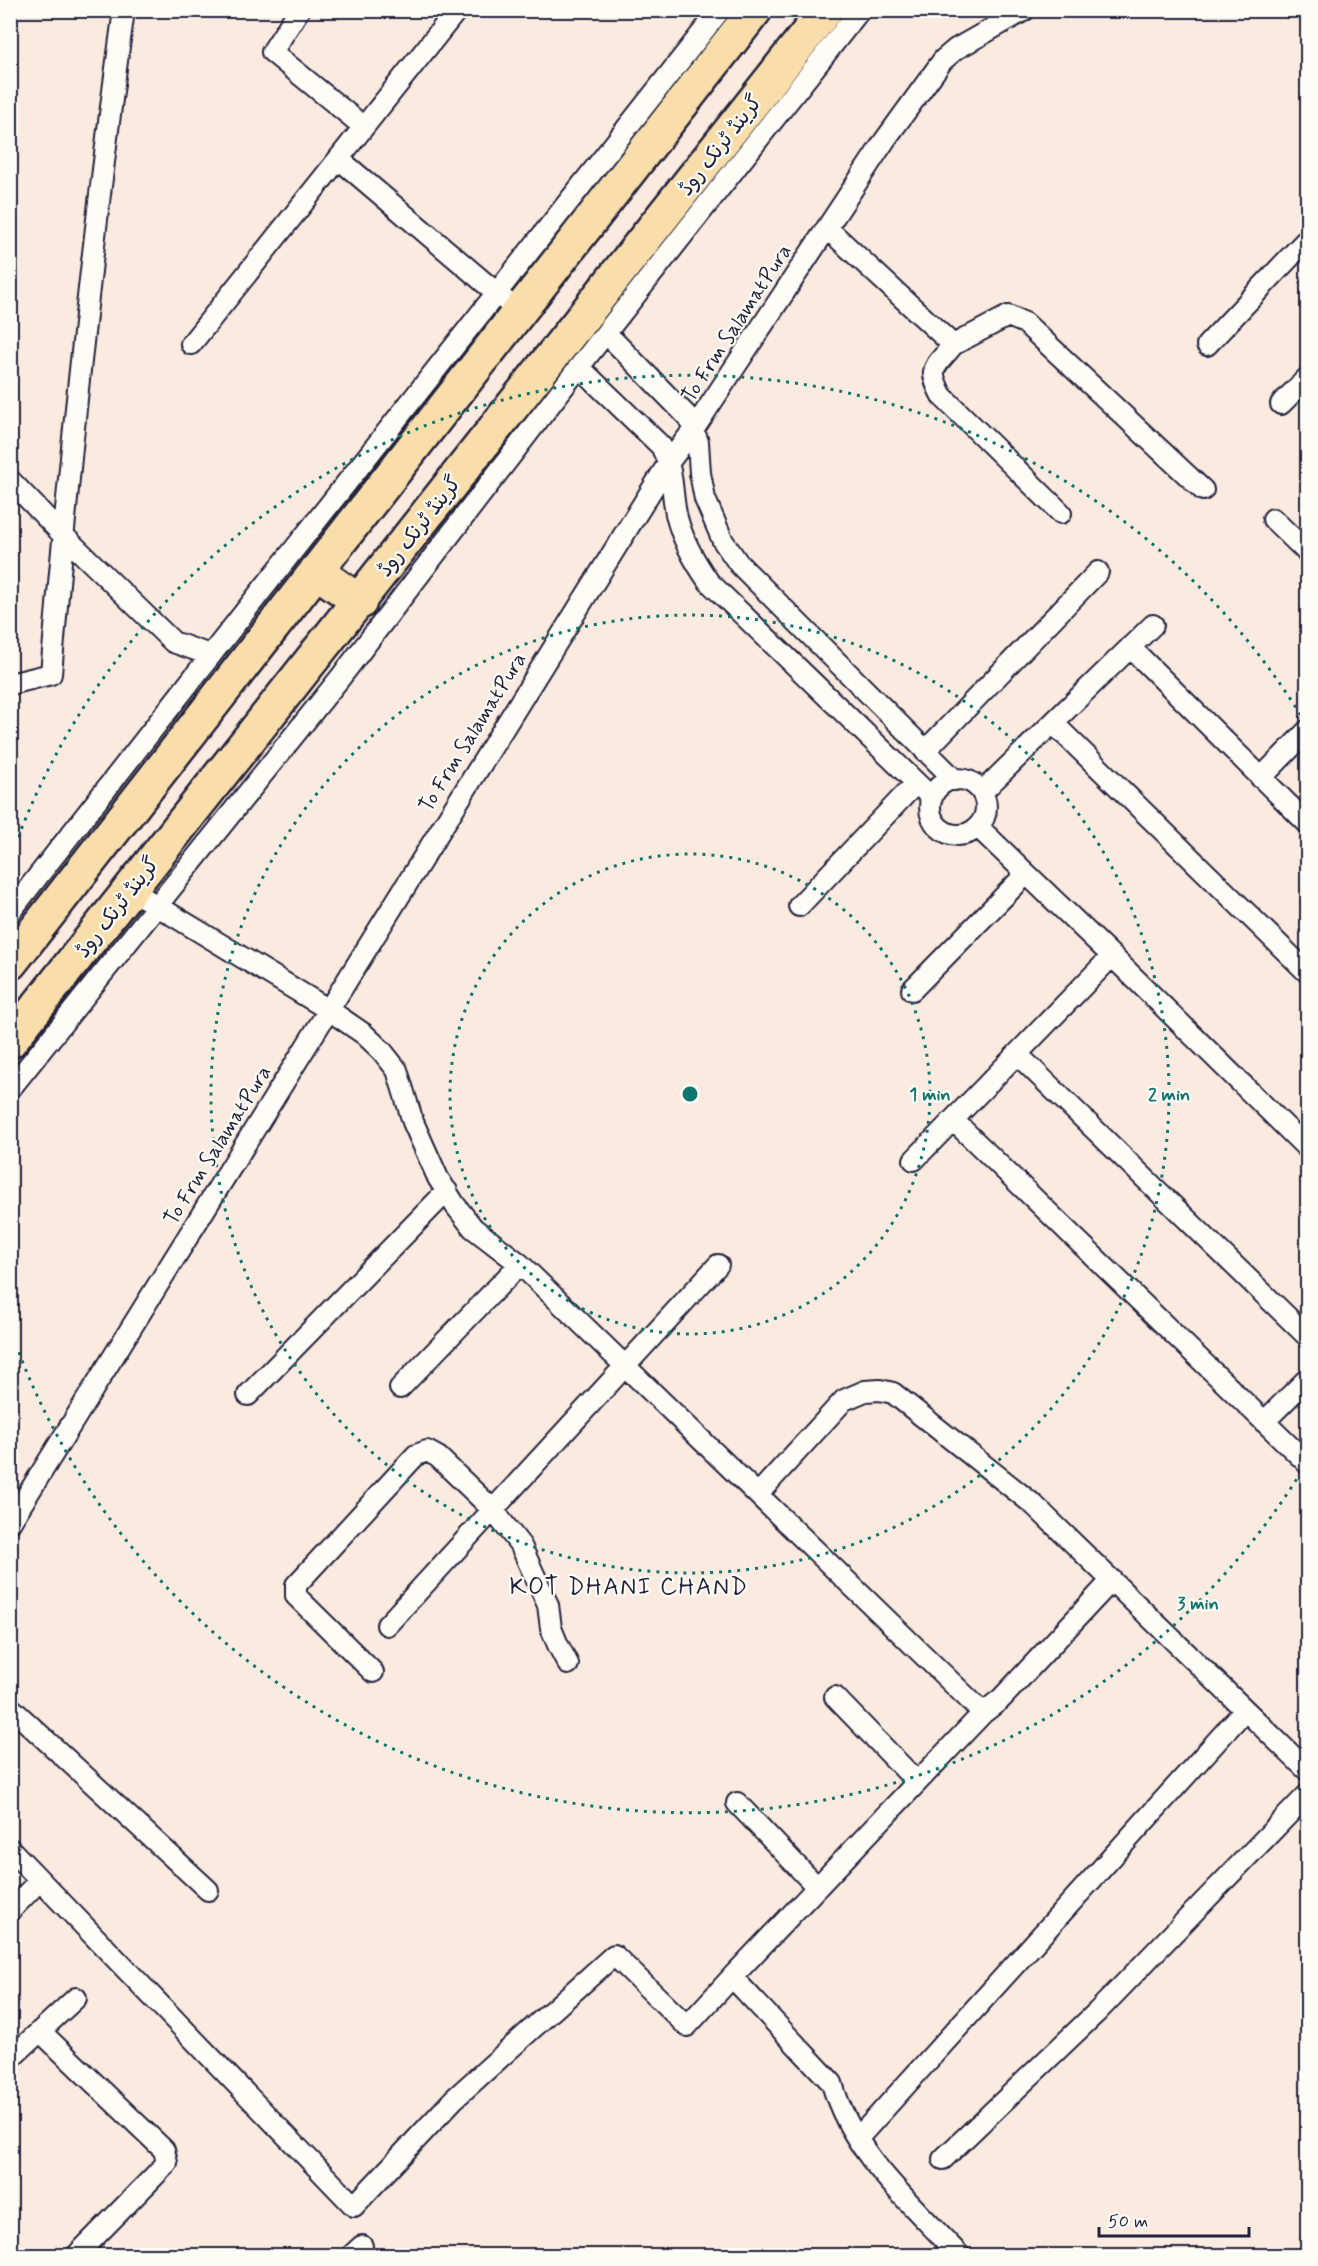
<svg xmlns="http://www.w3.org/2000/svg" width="1318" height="2266" font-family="Mynerve,'Playpen Sans Arabic',sans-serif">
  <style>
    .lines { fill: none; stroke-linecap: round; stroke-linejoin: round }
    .street-casing { stroke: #22223b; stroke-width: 24 }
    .highway-casing { stroke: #22223b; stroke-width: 38 }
    .street { stroke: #fdfcf7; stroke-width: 20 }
    .highway { stroke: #f9deab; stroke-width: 33 }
    .ring { fill: none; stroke: #0f766e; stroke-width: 3; stroke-dasharray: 3 6 }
    .labels { text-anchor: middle; stroke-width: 4.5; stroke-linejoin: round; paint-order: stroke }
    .street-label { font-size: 21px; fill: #22223b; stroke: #fdfcf7 }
    .quarter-label { font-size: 24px; letter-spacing: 1.5px; fill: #22223b; stroke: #fdfcf7 }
    .centre { fill: #0f766e; stroke: #fdfcf7; stroke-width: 3 }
    .ring-label { font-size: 18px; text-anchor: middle; font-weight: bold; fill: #0f766e; stroke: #fdfcf7; stroke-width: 4.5; stroke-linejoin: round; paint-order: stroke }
  </style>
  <rect width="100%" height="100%" fill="#fbeae0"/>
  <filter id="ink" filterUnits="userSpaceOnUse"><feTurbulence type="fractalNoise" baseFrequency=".0167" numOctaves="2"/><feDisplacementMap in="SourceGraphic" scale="12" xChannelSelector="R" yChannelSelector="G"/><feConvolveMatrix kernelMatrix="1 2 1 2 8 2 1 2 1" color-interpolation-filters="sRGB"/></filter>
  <g filter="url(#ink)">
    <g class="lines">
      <defs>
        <path id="street" d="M299,10L272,52L364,127
          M339,159L506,301
          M827,228L953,345C934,369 927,367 942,396L1061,513
          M606,333L689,418L698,442L700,473L705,499L723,541L739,564L955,780
          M191,344L457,10
          M953,345L1008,316L1025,323L1203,490
          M1207,345L1308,238
          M579,367L661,446C674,471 671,488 676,514C682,540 694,561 709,582L932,798
          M1281,404L1308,377
          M10,480L63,535L173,642L210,655
          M1273,519L1308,553
          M1130,647L1308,824
          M10,684L51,674C70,452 93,231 124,10
          M1053,723L1308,973
          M925,751L1098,572
          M1261,778L1308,730
          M930 807a28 28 0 1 1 56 0a28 28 0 1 1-56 0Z
          M982,792L1153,625
          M978,827L1112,956L1308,1149
          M131,890L329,1010L364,1034L382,1051L397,1070L413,1122L438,1178L455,1205L473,1228L520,1264L983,1713L732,1977L832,2083C851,2153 912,2204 960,2256
          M799,906L916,783
          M10,912L247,609L720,10
          M912,990L1026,874
          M1017,1054L1308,1337
          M10,1089L340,678L579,367L860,10
          M953,1120L1308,1464
          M914,1160L1112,956
          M400,1388L520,1264
          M248,1395L447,1191
          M1264,1422L1308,1378
          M758,1494L844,1400L865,1391L880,1390L893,1393L1034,1505L1308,1771
          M10,1523L669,462L694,429L885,140L943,60L956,49L1025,10
          M387,1625L718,1265
          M373,1672L296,1596V1585L416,1455L427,1451L438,1457L493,1510L521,1546L548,1605L551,1628L558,1645L568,1664
          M835,1697L917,1782
          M10,1707L208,1890
          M983,1713L1001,1699L1112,1580
          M737,1803L817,1887
          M10,1849L354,2206L454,2099L614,1955L687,2026L732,1977
          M10,1911L40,1880
          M40,2031L164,2150L167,2163L76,2256
          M10,2059L76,1998
          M858,2138L1245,1710
          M943,2159L1097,2012L1308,1794
          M351,2256L362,2246"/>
        <path id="highway" d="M316,571L360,602
          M10,963L755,10
          M10,1041L826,10"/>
      </defs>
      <use href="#street" class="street-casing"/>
      <use href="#highway" class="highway-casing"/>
      <use href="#street" class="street"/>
      <use href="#highway" class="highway"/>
    </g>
  </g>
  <g class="ring">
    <circle cx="690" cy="1094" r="240"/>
    <circle cx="690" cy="1094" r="479"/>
    <path d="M1306 1464A719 719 0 0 1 12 1334M12 854A719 719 0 0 1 1306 724"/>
  </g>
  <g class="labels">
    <g class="street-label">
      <text transform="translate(720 145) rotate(-52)" y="7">گرینڈ ٹرنک روڈ</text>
      <text transform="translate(736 323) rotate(-57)" y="7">To Frm SalamatPura</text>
      <text transform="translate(419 526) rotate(-52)" y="7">گرینڈ ٹرنک روڈ</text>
      <text transform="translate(472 732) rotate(-58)" y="7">To Frm SalamatPura</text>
      <text transform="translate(117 907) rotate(-52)" y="7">گرینڈ ٹرنک روڈ</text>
      <text transform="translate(217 1145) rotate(-58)" y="7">To Frm SalamatPura</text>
    </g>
    <g class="quarter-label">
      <text x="629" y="1594">KOT DHANI CHAND</text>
    </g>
  </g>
  <circle cx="690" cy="1094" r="9" class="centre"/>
  <g class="ring-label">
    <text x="930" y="1100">1 min</text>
    <text x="1169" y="1100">2 min</text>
    <text x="1198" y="1609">3 min</text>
  </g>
  <rect width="1318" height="2266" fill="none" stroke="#fdfcf7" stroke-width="36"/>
  <rect x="18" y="18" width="1282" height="2230" fill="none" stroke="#22223b" stroke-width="2" filter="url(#ink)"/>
  <path d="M1099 2227v9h150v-9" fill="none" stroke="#22223b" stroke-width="3"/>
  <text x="1108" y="2227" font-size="18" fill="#22223b" stroke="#fdfcf7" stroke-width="4.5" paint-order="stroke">50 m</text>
</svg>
